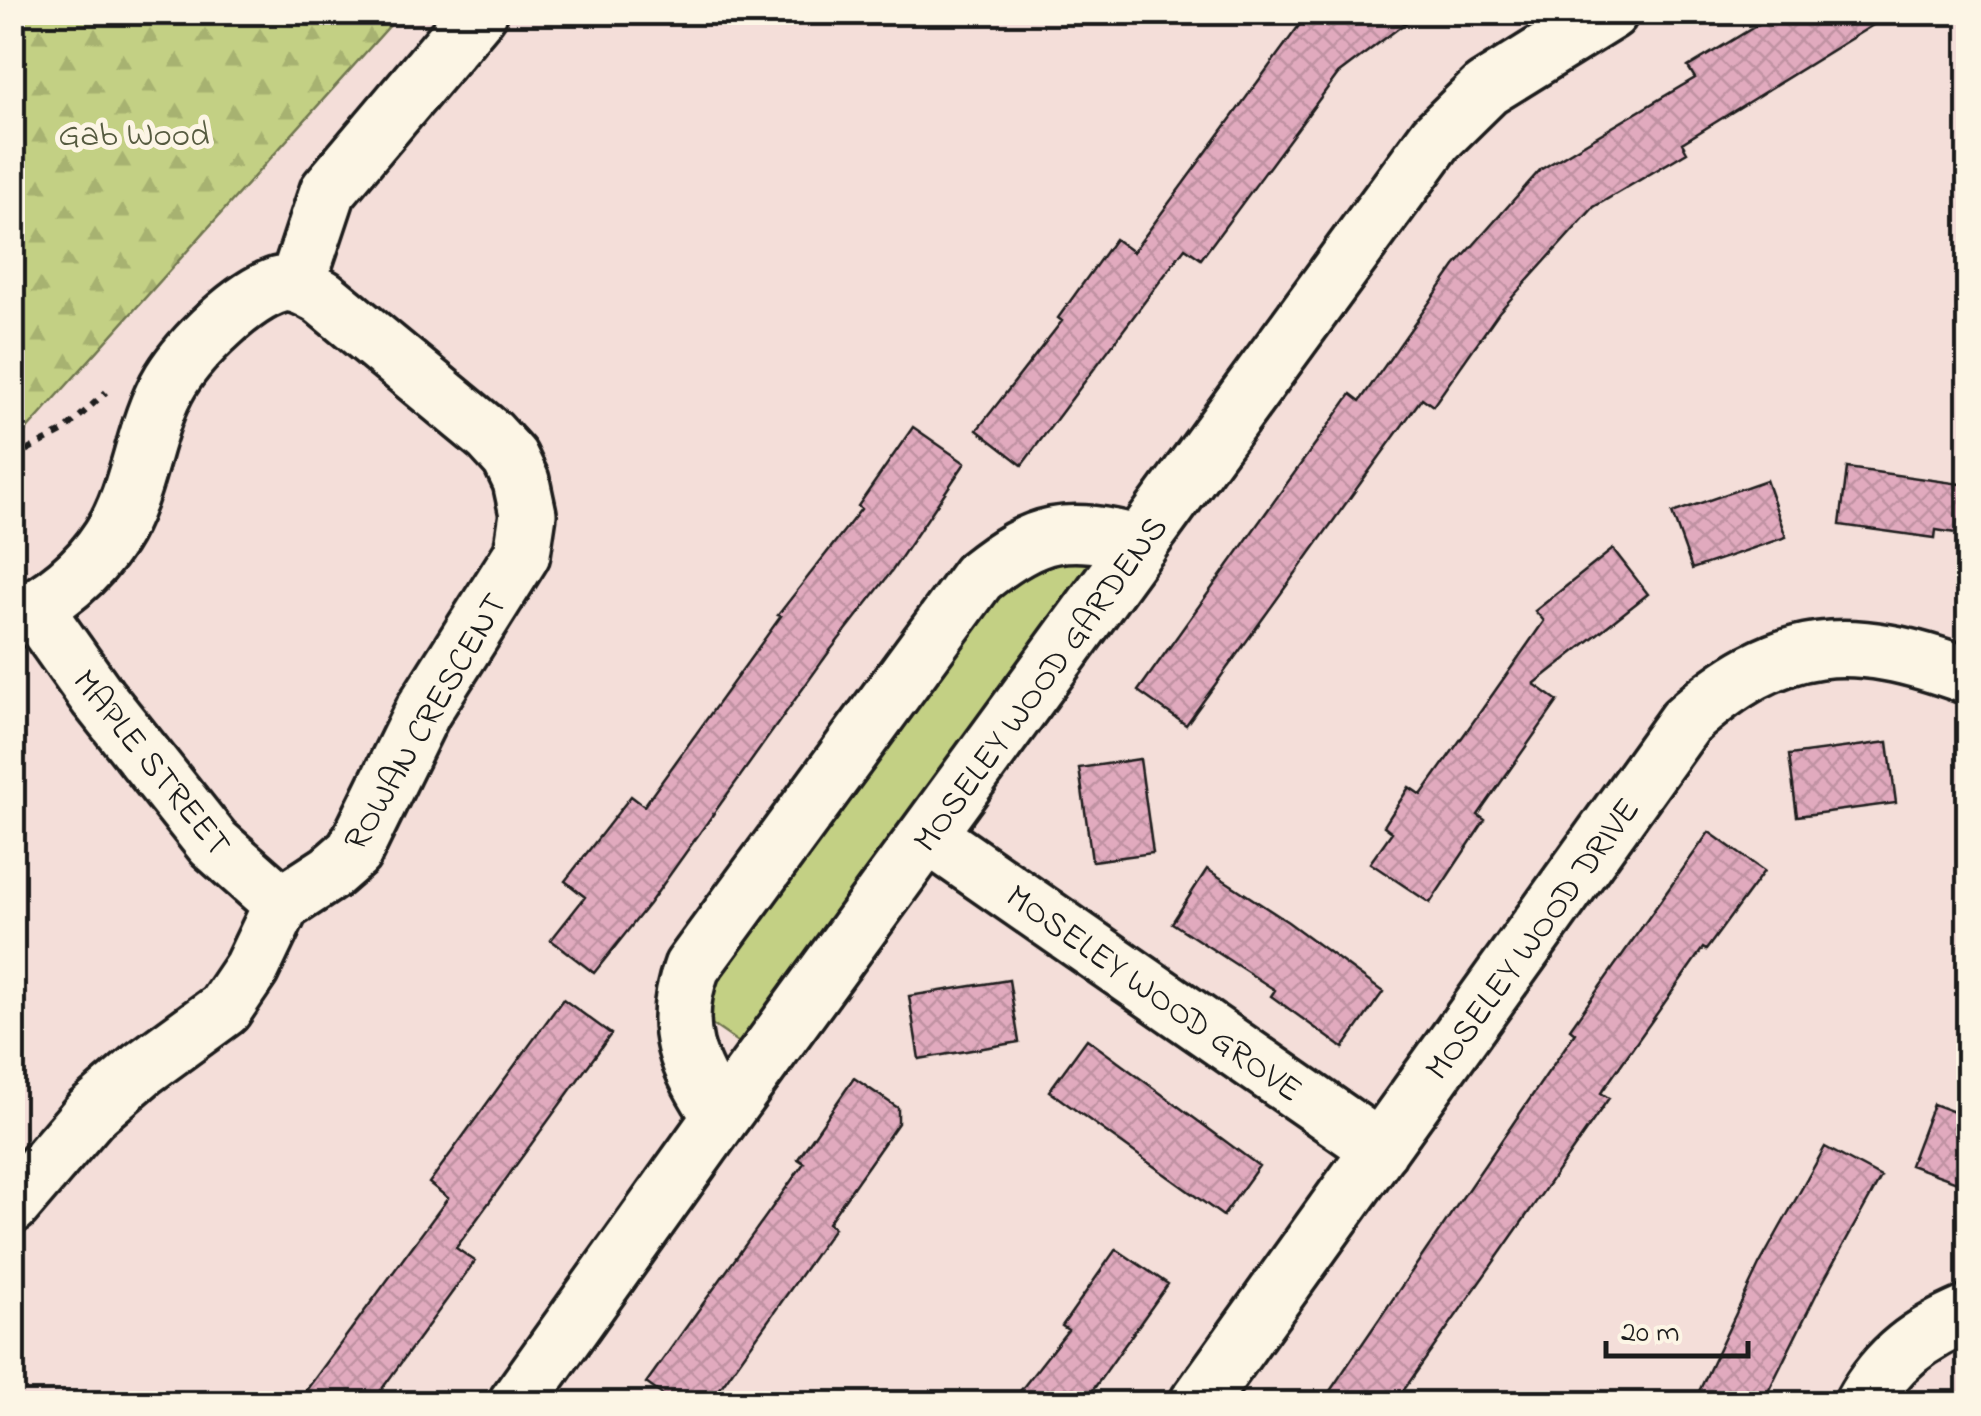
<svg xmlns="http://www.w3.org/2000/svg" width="1981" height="1416" font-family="'Indie Flower',sans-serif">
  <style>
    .green { fill: #c3d084; stroke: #707650; stroke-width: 2.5 }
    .forest { fill: url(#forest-firs); stroke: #707650; stroke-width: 2.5 }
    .building { fill: url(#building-cross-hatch); stroke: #1c1c1c; stroke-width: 2.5 }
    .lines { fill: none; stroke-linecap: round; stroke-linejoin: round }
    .minor-casing { stroke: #1c1c1c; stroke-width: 62 }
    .path { stroke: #1c1c1c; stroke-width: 6; stroke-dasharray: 8 8; stroke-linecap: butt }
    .minor { stroke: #fcf5e5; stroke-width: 55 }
    .labels { text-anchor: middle; stroke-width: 10; stroke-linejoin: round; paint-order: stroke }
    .park-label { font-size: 35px; fill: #565b40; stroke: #fcf5e5 }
    .street-label { font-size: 35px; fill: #1c1c1c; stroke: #fcf5e5 }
  </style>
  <defs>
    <pattern id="forest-firs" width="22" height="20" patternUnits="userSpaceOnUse" patternTransform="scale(2.5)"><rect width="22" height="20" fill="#c3d084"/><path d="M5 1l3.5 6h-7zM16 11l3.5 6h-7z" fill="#a7b271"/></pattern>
    <pattern id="building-cross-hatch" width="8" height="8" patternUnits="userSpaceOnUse" patternTransform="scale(2.5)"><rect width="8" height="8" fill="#e1aabe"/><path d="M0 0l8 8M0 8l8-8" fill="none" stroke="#c092a3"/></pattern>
  </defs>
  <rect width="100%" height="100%" fill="#f4ded9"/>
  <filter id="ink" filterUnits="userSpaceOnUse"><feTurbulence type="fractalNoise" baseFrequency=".01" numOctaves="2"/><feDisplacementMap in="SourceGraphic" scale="20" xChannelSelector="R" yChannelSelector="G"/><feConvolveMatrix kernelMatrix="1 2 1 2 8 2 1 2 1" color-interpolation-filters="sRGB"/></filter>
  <g filter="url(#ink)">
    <path class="green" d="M1034,556L1092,558L1087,575L742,1045L707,1021L712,984L998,579Z"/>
    <path class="forest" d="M13,12L401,13L13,445L12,13Z"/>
    <path class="building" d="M1309,12H1420L1338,74L1201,259L1185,248L1022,465L977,430L1062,321L1058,318L1115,239L1133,252Z
      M1779,12H1894L1682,143L1687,152L1594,207L1499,312L1433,406L1422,398L1186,725L1138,691L1351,394L1360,401L1455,266L1540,170L1695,78L1688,67Z
      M913,427L965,463L892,571L829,652L649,904L594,973L551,940L585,897L565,881L631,796L644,806L781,616L778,615L861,509L858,506Z
      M1847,468L1968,485L1962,534L1936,530L1935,538L1840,525Z
      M1766,480L1786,537L1692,569L1672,513Z
      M1613,549L1648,594L1534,684L1558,701L1478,815L1485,820L1430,903L1370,863L1392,832L1384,826L1409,787L1421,795L1483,708L1544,621L1535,611Z
      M1888,742L1896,803L1797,816L1789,755Z
      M1140,759L1153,853L1092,861L1079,768Z
      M1709,832L1764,871L1706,950L1703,948L1601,1093L1609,1098L1394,1404H1321L1575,1033L1570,1029Z
      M1207,869L1288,922L1383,992L1343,1048L1271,996L1275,990L1172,923Z
      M1009,980L1019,1042L919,1059L909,996Z
      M563,999L611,1034L456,1248L475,1261L371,1404H296L448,1198L429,1183Z
      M1087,1039L1259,1166L1223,1216L1049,1091Z
      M854,1078L898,1108V1123L828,1223L834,1228L709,1404H675L646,1383L804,1163L798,1159Z
      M1933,1104L1968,1117V1186L1910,1165Z
      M1825,1147L1881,1177L1818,1291L1762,1404H1693L1759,1265Z
      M1116,1249L1168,1284L1083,1404H1010L1068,1330L1062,1326Z"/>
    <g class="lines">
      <defs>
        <path id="minor" d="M297,284L328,191L479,12
          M35,609L98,698L213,843L282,904
          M12,620C51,601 87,573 110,537C141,489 142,428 171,380C191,348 243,296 279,285C295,280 309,290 322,297L490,436L510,458L521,481L528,514L522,554L423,711L354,852L331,872L282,904L251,969L224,1009L142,1069L90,1114L12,1205
          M929,836L1380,1149
          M721,1117C688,1067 669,1028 692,967L978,577C1038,529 1067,525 1140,544
          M516,1404L721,1117L1436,138L1486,89L1610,12
          M1197,1404L1685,722C1781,635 1850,633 1968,676
          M1862,1404C1887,1358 1921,1334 1968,1314"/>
      </defs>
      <use href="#minor" class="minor-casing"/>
      <path class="path" d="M12,458L64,431L106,392"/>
      <use href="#minor" class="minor"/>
    </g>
  </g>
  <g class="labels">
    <g class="park-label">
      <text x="134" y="145">Gab Wood</text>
    </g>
    <g class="street-label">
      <text transform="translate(1039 683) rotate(-54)" y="12">MOSELEY WOOD GARDENS</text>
      <text transform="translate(424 721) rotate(-60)" y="12">ROWAN CRESCENT</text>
      <text transform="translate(153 762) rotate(51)" y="12">MAPLE STREET</text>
      <text transform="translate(1531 938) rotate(-54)" y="12">MOSELEY WOOD DRIVE</text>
      <text transform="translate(1155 992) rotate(35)" y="12">MOSELEY WOOD GROVE</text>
    </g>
  </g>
  <rect width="1981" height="1416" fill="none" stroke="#fcf5e5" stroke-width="50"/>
  <rect x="25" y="25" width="1931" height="1366" fill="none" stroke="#1c1c1c" stroke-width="4" filter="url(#ink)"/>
  <path d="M1606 1341v15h142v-15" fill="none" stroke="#1c1c1c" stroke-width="5"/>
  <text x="1621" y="1341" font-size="30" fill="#1c1c1c" stroke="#fcf5e5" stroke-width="8" paint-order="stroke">20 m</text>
</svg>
